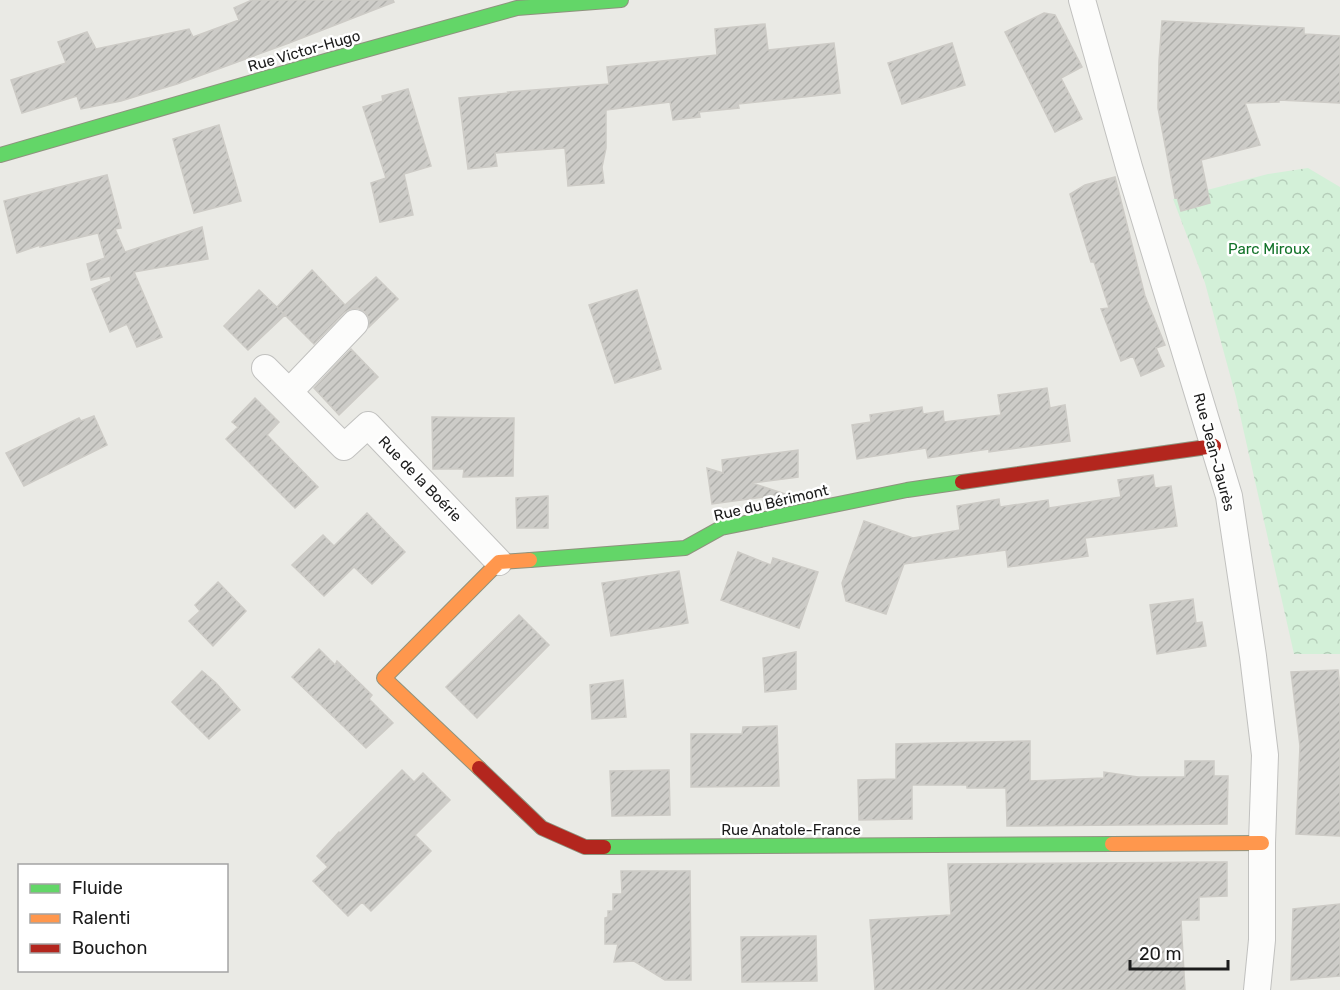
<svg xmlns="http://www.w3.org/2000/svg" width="1340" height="990" font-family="Rubik,sans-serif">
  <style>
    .park { fill: url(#park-crowns) }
    .building { fill: url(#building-hatch); stroke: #cdcbc6; stroke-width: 1.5 }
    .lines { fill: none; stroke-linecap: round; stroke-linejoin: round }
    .street-casing { stroke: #c1c1bf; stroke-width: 28 }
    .fast-casing { stroke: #8e937e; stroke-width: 16 }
    .slow-casing { stroke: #8e937e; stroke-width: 16 }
    .jam-casing { stroke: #8e937e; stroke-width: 16 }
    .street { stroke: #fcfcfb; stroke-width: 26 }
    .fast { stroke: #63d668; stroke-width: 14 }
    .slow { stroke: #ff974d; stroke-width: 14 }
    .jam { stroke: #b3261e; stroke-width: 14 }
    .labels { text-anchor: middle; stroke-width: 5; stroke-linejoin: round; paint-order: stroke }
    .street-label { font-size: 15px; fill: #1c1c1c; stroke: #fff }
    .park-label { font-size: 15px; fill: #127229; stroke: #fff }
  </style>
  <defs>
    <pattern id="park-crowns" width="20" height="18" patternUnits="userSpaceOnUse" patternTransform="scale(1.5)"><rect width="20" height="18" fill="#d3f0d8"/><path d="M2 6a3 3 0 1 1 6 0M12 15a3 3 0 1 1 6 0" fill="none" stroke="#b5cdb9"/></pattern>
    <pattern id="building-hatch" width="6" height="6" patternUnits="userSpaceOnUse" patternTransform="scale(1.5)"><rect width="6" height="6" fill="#cdccc8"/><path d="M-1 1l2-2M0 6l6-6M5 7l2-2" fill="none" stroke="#afafab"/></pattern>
  </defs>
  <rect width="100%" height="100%" fill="#eaeae5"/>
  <path class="park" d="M1308,168L1340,187V654H1294L1236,397L1205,283L1173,199L1268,174Z"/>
  <path class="building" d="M252,0H393L394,2L289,43L177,84L150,92L121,101L81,109L77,96L22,113L11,80L66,63L58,42L87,32L96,49L189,29L193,37L239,20L234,8Z
    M1044,13L1055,15L1082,67L1061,78L1082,119L1055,132L1005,32Z
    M1162,21L1304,28V34L1340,36V103L1279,100V102L1245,103L1260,145L1201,160L1210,203L1181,211L1177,197L1175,198L1158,108L1159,61Z
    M765,24L768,50L834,43L840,93L738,104L739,108L699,112L700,117L673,120L670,102L606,110V148L602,167L604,183L568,186L565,148L495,153L497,166L468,169L459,98L509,93L508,92L609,84L607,67L717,55L715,29Z
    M952,43L965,85L902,104L888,63Z
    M408,89L431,166L404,174L413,215L380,222L371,183L386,178L363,107L383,101L382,96Z
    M219,125L241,201L194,213L173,139Z
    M107,175L121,228L115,229L125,252L202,227L208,259L134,272L162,337L137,347L127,324L110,332L92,289L111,281L110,276L91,280L87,264L105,258L98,233L40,247V245L17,253L4,201Z
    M1115,177L1145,296L1165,345L1156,348L1164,366L1141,376L1133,356L1121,361L1101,309L1109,308L1094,262H1091L1070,194L1085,185Z
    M312,270L345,305L376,277L398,299L369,327V318L365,312L358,308L350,309L344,313L314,344L277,307Z
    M259,290L285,315L248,350L224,326Z
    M637,290L661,369L615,383L589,305Z
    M351,349L378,377L339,415L314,388Z
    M1047,388L1050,408L1065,405L1070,441L989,452V449L928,458L926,448L857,459L852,425L871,422L870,415L922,407L923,414L943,411L944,422L1001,415L998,395Z
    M255,398L279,422L267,435L318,487L295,508L226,439L238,427L232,422Z
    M94,416L107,445L24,486L6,453L79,418L81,421Z
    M432,417L514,418L513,476L463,477L464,469H433Z
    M798,450V477L752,483L785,494L712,504L707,468L723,473L722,460Z
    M1153,475L1155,488L1171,486L1177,526L1085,538L1088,556L1008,567L1006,550L904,564L886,614L846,601L842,583L864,521L913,538L960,530L957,506L999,499L1000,507L1048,500L1049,508L1121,497L1118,480Z
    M548,496V528H517L516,498Z
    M367,513L405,552L372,584L354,567L324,596L292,565L323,535L334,546Z
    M738,552L771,565L773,558L818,572L799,628L721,600Z
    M679,571L688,623L611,636L602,583Z
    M218,582L246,611L213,646L189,621L200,611L195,605Z
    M1193,599L1196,623L1202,622L1206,646L1157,654L1150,605Z
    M519,615L549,645L477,718L446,687Z
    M319,649L335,665L337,661L372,695L369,699L393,723L366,748L292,677Z
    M796,652V689L765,692L763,658Z
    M1338,670L1340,690V836L1296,834L1300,746L1291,672Z
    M202,671L216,683L240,710L209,739L172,702Z
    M623,680L626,717L592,719L590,685Z
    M777,726L779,786L691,787V734H742L743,727Z
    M1030,741V781L1104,778V772L1138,777H1185V761H1214V776H1228L1227,824L1007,826L1006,788H967V785H912V819L859,820L858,780L896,779V744Z
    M402,770L414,782L423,773L450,800L415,835L431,851L371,911L362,902L348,916L313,881L328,867L317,856L339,832L340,833Z
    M669,770L670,815L612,816L610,771Z
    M1227,862V896L1199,897V920H1181L1185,990H875L870,920L951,915L948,864Z
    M621,871H690L691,980H665L634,961L614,962L618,944H605V918L608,917V911H613V894H622Z
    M1340,904V976L1291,980L1293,909Z
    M816,936L817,981L742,982L741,937Z"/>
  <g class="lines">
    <defs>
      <path id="street" d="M1082,0L1129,167L1229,496L1253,656L1265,755L1262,843V940L1257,990
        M265,368L344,447L368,425L499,562
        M289,392L355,323"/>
      <path id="fast" d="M0,155L329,60L517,8L621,0
        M530,560L685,548L721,528L907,490L962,482
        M604,847L1112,844"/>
      <path id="slow" d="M479,768L384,678L499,562L530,560
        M1112,844L1262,843"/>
      <path id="jam" d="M962,482L1214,446
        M479,768L542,828L585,847H604"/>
    </defs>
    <use href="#street" class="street-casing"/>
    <use href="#fast" class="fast-casing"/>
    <use href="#slow" class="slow-casing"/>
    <use href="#jam" class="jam-casing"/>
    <use href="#street" class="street"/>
    <use href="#fast" class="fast"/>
    <use href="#slow" class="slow"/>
    <use href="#jam" class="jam"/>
  </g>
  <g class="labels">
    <g class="street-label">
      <text transform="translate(304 51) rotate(-16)" y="5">Rue Victor-Hugo</text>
      <text transform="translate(1214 452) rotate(75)" y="5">Rue Jean-Jaurès</text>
      <text transform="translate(420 479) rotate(46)" y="5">Rue de la Boérie</text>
      <text transform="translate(771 503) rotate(-13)" y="5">Rue du Bérimont</text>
      <text x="791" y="835">Rue Anatole-France</text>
    </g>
    <g class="park-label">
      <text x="1269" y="254">Parc Miroux</text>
    </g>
  </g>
  <rect x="18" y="864" width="210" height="108" fill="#ffffff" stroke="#a4a4a4" stroke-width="1.5"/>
  <rect x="30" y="884" width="30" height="9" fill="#63d668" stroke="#a4a4a4" stroke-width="1.5"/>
  <text x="72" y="894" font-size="18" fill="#1c1c1c">Fluide</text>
  <rect x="30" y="914" width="30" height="9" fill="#ff974d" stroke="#a4a4a4" stroke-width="1.5"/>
  <text x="72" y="924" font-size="18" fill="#1c1c1c">Ralenti</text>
  <rect x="30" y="944" width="30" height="9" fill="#b3261e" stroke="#a4a4a4" stroke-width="1.5"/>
  <text x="72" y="954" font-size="18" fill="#1c1c1c">Bouchon</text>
  <path d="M1130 960v9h98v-9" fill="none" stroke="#1c1c1c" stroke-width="3"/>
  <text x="1139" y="960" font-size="18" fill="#1c1c1c" stroke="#ffffff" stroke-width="4.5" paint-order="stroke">20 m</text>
</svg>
